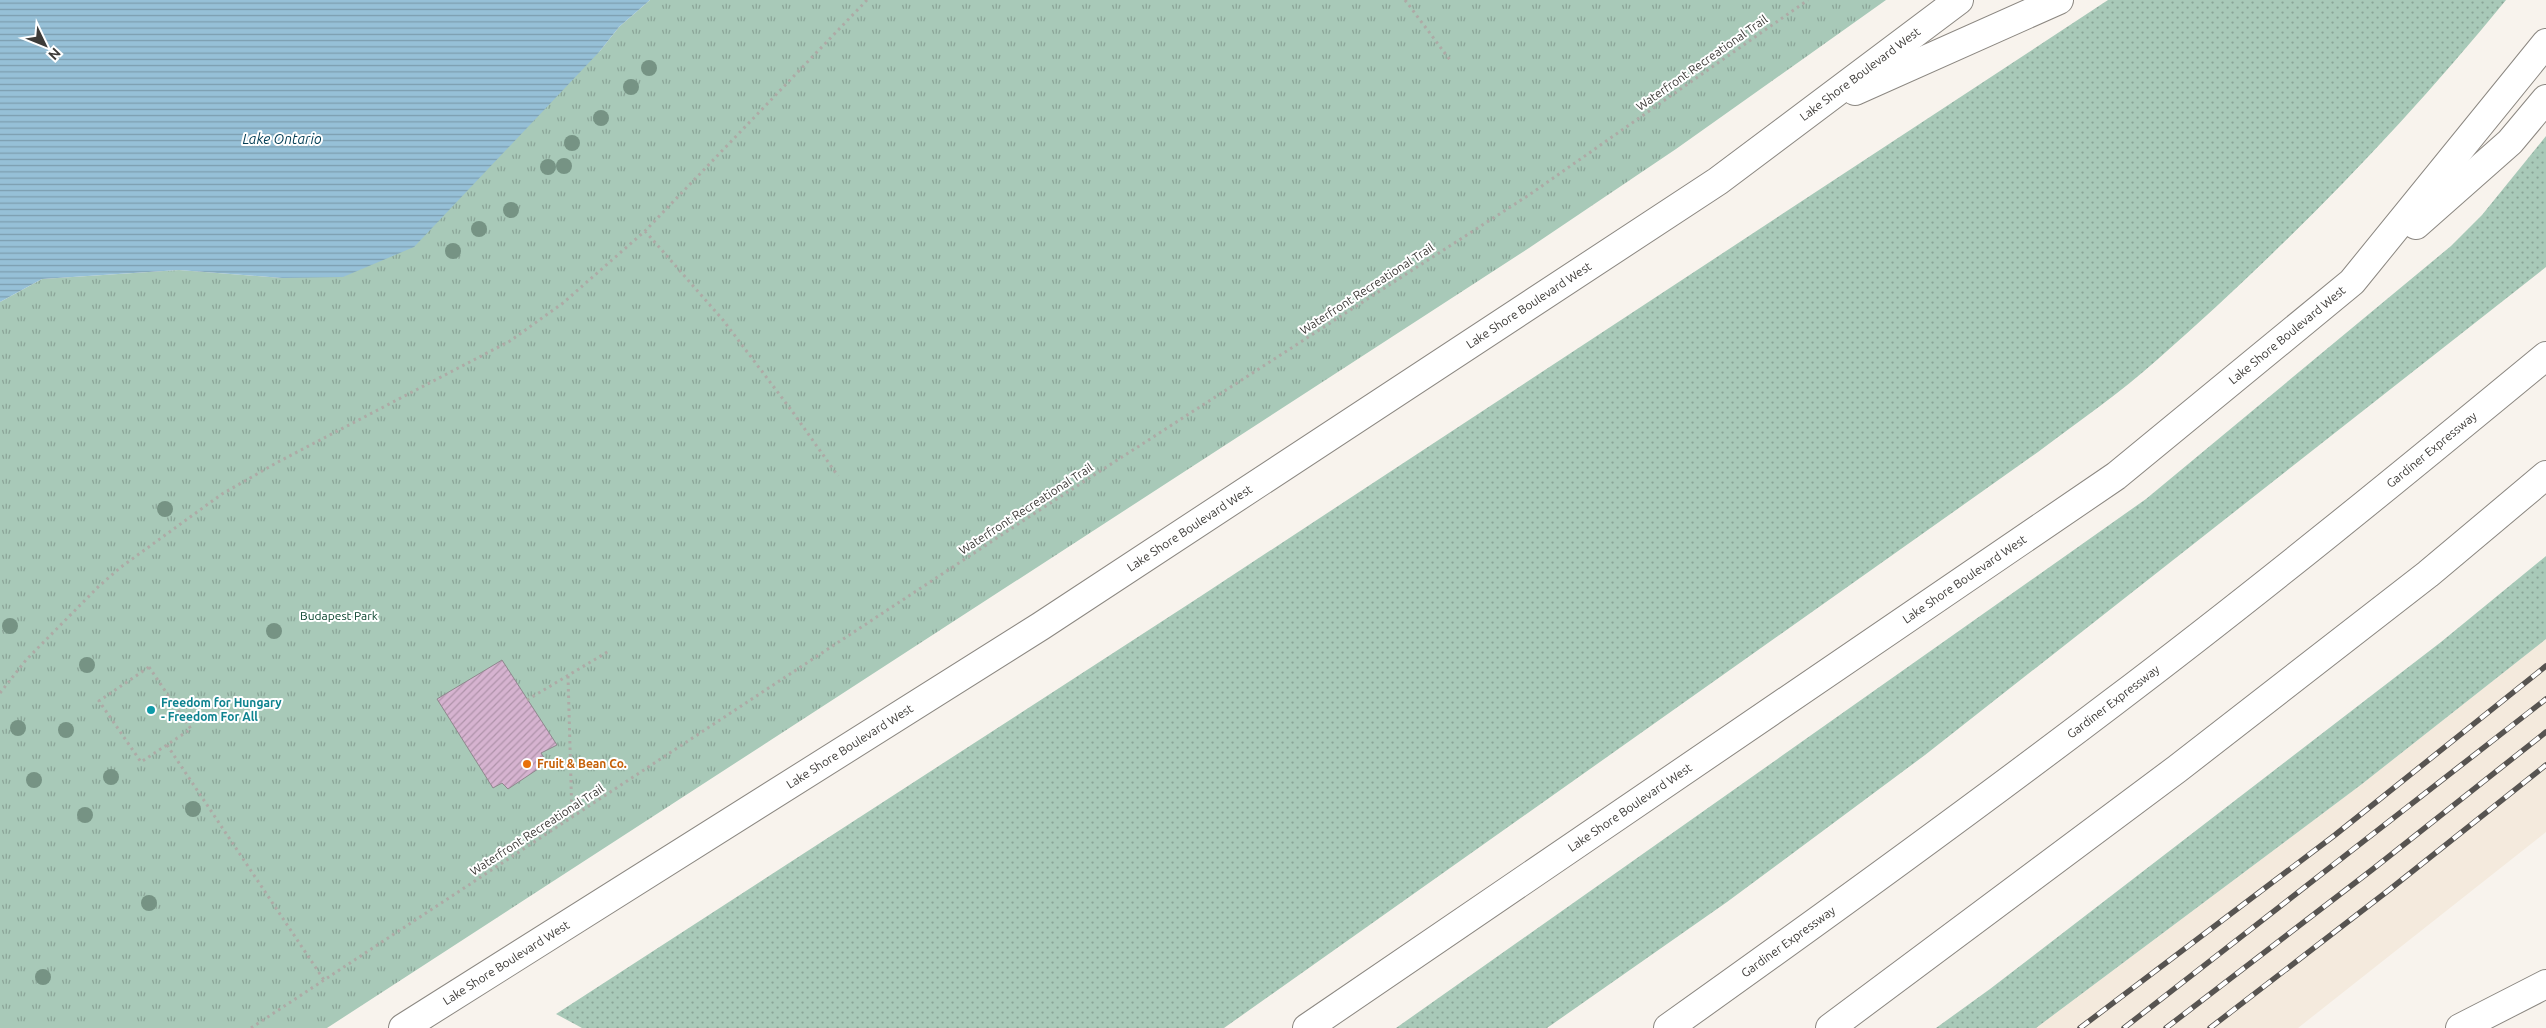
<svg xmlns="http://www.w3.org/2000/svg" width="2546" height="1028" font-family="Ubuntu,sans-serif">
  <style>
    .built { fill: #f4eadd }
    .grass { fill: url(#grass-dots) }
    .park { fill: url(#park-tufts) }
    .water { fill: url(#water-rules) }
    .building { fill: url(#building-hatch); stroke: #8e888d }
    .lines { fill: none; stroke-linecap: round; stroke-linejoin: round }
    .major-casing { stroke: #8b8781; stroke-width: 30 }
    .highway-casing { stroke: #8b8781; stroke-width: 30 }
    .path { stroke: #aeaaa6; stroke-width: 3; stroke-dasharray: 2.5 4; stroke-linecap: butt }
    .major { stroke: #fff; stroke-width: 28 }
    .highway { stroke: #fff; stroke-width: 28 }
    .rail-casing { stroke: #575451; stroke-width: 5.5 }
    .rail { stroke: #fff; stroke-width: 4; stroke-dasharray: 11; stroke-linecap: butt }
    .tree { fill: #769384 }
    .culture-dot { fill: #0f9aa8; stroke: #fff; stroke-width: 2 }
    .food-dot { fill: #e8710a; stroke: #fff; stroke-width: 2 }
    .labels { text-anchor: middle; stroke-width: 4; stroke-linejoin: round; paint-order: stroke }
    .street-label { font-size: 12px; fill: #3d3b38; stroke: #fff }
    .park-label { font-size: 12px; fill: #0b442e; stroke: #fff }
    .culture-label { font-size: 12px; font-weight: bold; fill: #0d838f; stroke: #fff; text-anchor: start }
    .food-label { font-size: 12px; font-weight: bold; fill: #c56008; stroke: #fff; text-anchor: start }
    .water-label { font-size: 14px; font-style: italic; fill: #033e56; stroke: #fff }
  </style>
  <defs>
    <pattern id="grass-dots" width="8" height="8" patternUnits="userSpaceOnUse" patternTransform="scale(1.25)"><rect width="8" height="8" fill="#a8c9b8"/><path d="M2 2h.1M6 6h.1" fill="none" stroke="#8aa497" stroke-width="1.8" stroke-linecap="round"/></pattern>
    <pattern id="park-tufts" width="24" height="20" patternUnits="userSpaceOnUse" patternTransform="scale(1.25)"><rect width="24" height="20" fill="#a8c9b8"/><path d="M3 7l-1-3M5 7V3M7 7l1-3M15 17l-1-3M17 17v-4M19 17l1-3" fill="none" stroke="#8aa497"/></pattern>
    <pattern id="water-rules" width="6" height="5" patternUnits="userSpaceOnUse" patternTransform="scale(1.25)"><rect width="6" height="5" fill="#96c0d7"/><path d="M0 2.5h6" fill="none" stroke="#7c9daf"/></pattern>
    <pattern id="building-hatch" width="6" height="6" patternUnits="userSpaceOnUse" patternTransform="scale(1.25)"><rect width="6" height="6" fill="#d6b3d0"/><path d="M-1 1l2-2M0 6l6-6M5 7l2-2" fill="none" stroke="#af93aa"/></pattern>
  </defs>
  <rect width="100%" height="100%" fill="#f8f3ed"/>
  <path class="built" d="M2546,639V832L2298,1028H2036L2362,784Z"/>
  <path class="grass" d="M2108,0H2506C2400,130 2283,249 2158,359C2120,393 2078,422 2038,452L1224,1028H582L556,1014L1198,598Z
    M2546,136V267L1925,755L1727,902L1547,1028H1396L2146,499L2451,246L2482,215Z
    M2546,556V639L2362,784L2036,1028H1936L1990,989L2441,642Z"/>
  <path class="park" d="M650,0H1886L1676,149L1529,248L327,1028H0V302L42,279L179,270L282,278L600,51L619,27Z"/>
  <path class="water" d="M0,0H650L619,27L600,51L414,247L343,277L282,278L179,270L42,279L0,302Z"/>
  <path class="building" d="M502,660L557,745L541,753L547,763L508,789L502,783L493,788L437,699Z"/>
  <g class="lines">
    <defs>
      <path id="major" d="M2460,1028L2546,984"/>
      <g id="highway">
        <path d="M1855,91L2059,0"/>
        <path d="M2416,225L2510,142L2546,99"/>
        <path id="s1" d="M403,1028L1041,626L1718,181L1959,0"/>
        <path id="s2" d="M1307,1028L2116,476L2352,282L2546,43"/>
        <path id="s3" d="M1668,1028C1817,922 1966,814 2112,703C2260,591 2403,474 2546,356"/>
        <path d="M1830,1028L2177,769L2428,574L2546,475"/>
      </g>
    </defs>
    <use href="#major" class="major-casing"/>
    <use href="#highway" class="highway-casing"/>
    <path class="path" d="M1405,0L1450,60
      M645,231L723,320L792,411L838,476
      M149,667L191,729L141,762L99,701Z
      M568,676L572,818
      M0,693L26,660L98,587L121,567L222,494L278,462L510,341L563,303L645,231L867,0
      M527,700L609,651
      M167,745L324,980
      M251,1028L1032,515L1529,195L1808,0"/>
    <use href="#major" class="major"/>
    <use href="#highway" class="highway"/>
    <defs>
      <path id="rail" d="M2080,1028L2335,835L2546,666
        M2124,1028L2546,699
        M2166,1028L2373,869L2546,732
        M2210,1028L2389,890L2546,765"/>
    </defs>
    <use href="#rail" class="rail-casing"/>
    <use href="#rail" class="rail"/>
  </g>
  <g class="tree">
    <circle cx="649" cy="68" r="8"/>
    <circle cx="631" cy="87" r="8"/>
    <circle cx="601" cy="118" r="8"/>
    <circle cx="572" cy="143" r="8"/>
    <circle cx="564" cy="166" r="8"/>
    <circle cx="548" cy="167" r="8"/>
    <circle cx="511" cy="210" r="8"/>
    <circle cx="479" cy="229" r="8"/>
    <circle cx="453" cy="251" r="8"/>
    <circle cx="165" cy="509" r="8"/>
    <circle cx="10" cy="626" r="8"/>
    <circle cx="274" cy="631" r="8"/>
    <circle cx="87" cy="665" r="8"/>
    <circle cx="18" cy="728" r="8"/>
    <circle cx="66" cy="730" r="8"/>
    <circle cx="111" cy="777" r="8"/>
    <circle cx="34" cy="780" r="8"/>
    <circle cx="193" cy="809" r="8"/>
    <circle cx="85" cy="815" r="8"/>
    <circle cx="149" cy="903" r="8"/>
    <circle cx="43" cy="977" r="8"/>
  </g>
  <circle class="culture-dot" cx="151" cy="710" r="5"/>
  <circle class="food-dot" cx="527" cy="764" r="5"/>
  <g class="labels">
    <g class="street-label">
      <text transform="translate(1702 63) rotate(-35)" y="4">Waterfront Recreational Trail</text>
      <text dy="4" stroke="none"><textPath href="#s1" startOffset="1742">Lake Shore Boulevard West</textPath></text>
      <text transform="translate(1367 289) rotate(-33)" y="4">Waterfront Recreational Trail</text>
      <text dy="4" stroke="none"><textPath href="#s1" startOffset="1338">Lake Shore Boulevard West</textPath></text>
      <text dy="4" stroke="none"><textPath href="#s2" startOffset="1201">Lake Shore Boulevard West</textPath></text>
      <text dy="4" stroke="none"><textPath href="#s3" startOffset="958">Gardiner Expressway</textPath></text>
      <text transform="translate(1026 509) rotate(-33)" y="4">Waterfront Recreational Trail</text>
      <text dy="4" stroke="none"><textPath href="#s1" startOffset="932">Lake Shore Boulevard West</textPath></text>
      <text dy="4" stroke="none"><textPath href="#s2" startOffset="796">Lake Shore Boulevard West</textPath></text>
      <text dy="4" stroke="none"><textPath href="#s3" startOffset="552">Gardiner Expressway</textPath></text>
      <text dy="4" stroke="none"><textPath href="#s1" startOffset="528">Lake Shore Boulevard West</textPath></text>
      <text dy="4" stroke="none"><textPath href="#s2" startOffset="391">Lake Shore Boulevard West</textPath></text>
      <text transform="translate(537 830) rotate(-33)" y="4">Waterfront Recreational Trail</text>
      <text dy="4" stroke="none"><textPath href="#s3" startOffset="148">Gardiner Expressway</textPath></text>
      <text dy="4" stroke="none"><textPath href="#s1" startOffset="122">Lake Shore Boulevard West</textPath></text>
    </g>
    <g class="park-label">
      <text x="339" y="620">Budapest Park</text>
    </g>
    <g class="culture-label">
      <text x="161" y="707">Freedom for Hungary<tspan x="161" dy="14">- Freedom For All</tspan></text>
    </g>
    <g class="food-label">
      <text x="537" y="768">Fruit &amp; Bean Co.</text>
    </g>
    <g class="water-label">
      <text x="282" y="144">Lake Ontario</text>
    </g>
  </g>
  <g transform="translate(45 45) rotate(133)" stroke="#ffffff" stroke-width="4" paint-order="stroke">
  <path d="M0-4L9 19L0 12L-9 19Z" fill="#3d3b38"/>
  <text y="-8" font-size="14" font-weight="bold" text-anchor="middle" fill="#3d3b38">N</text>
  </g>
</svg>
